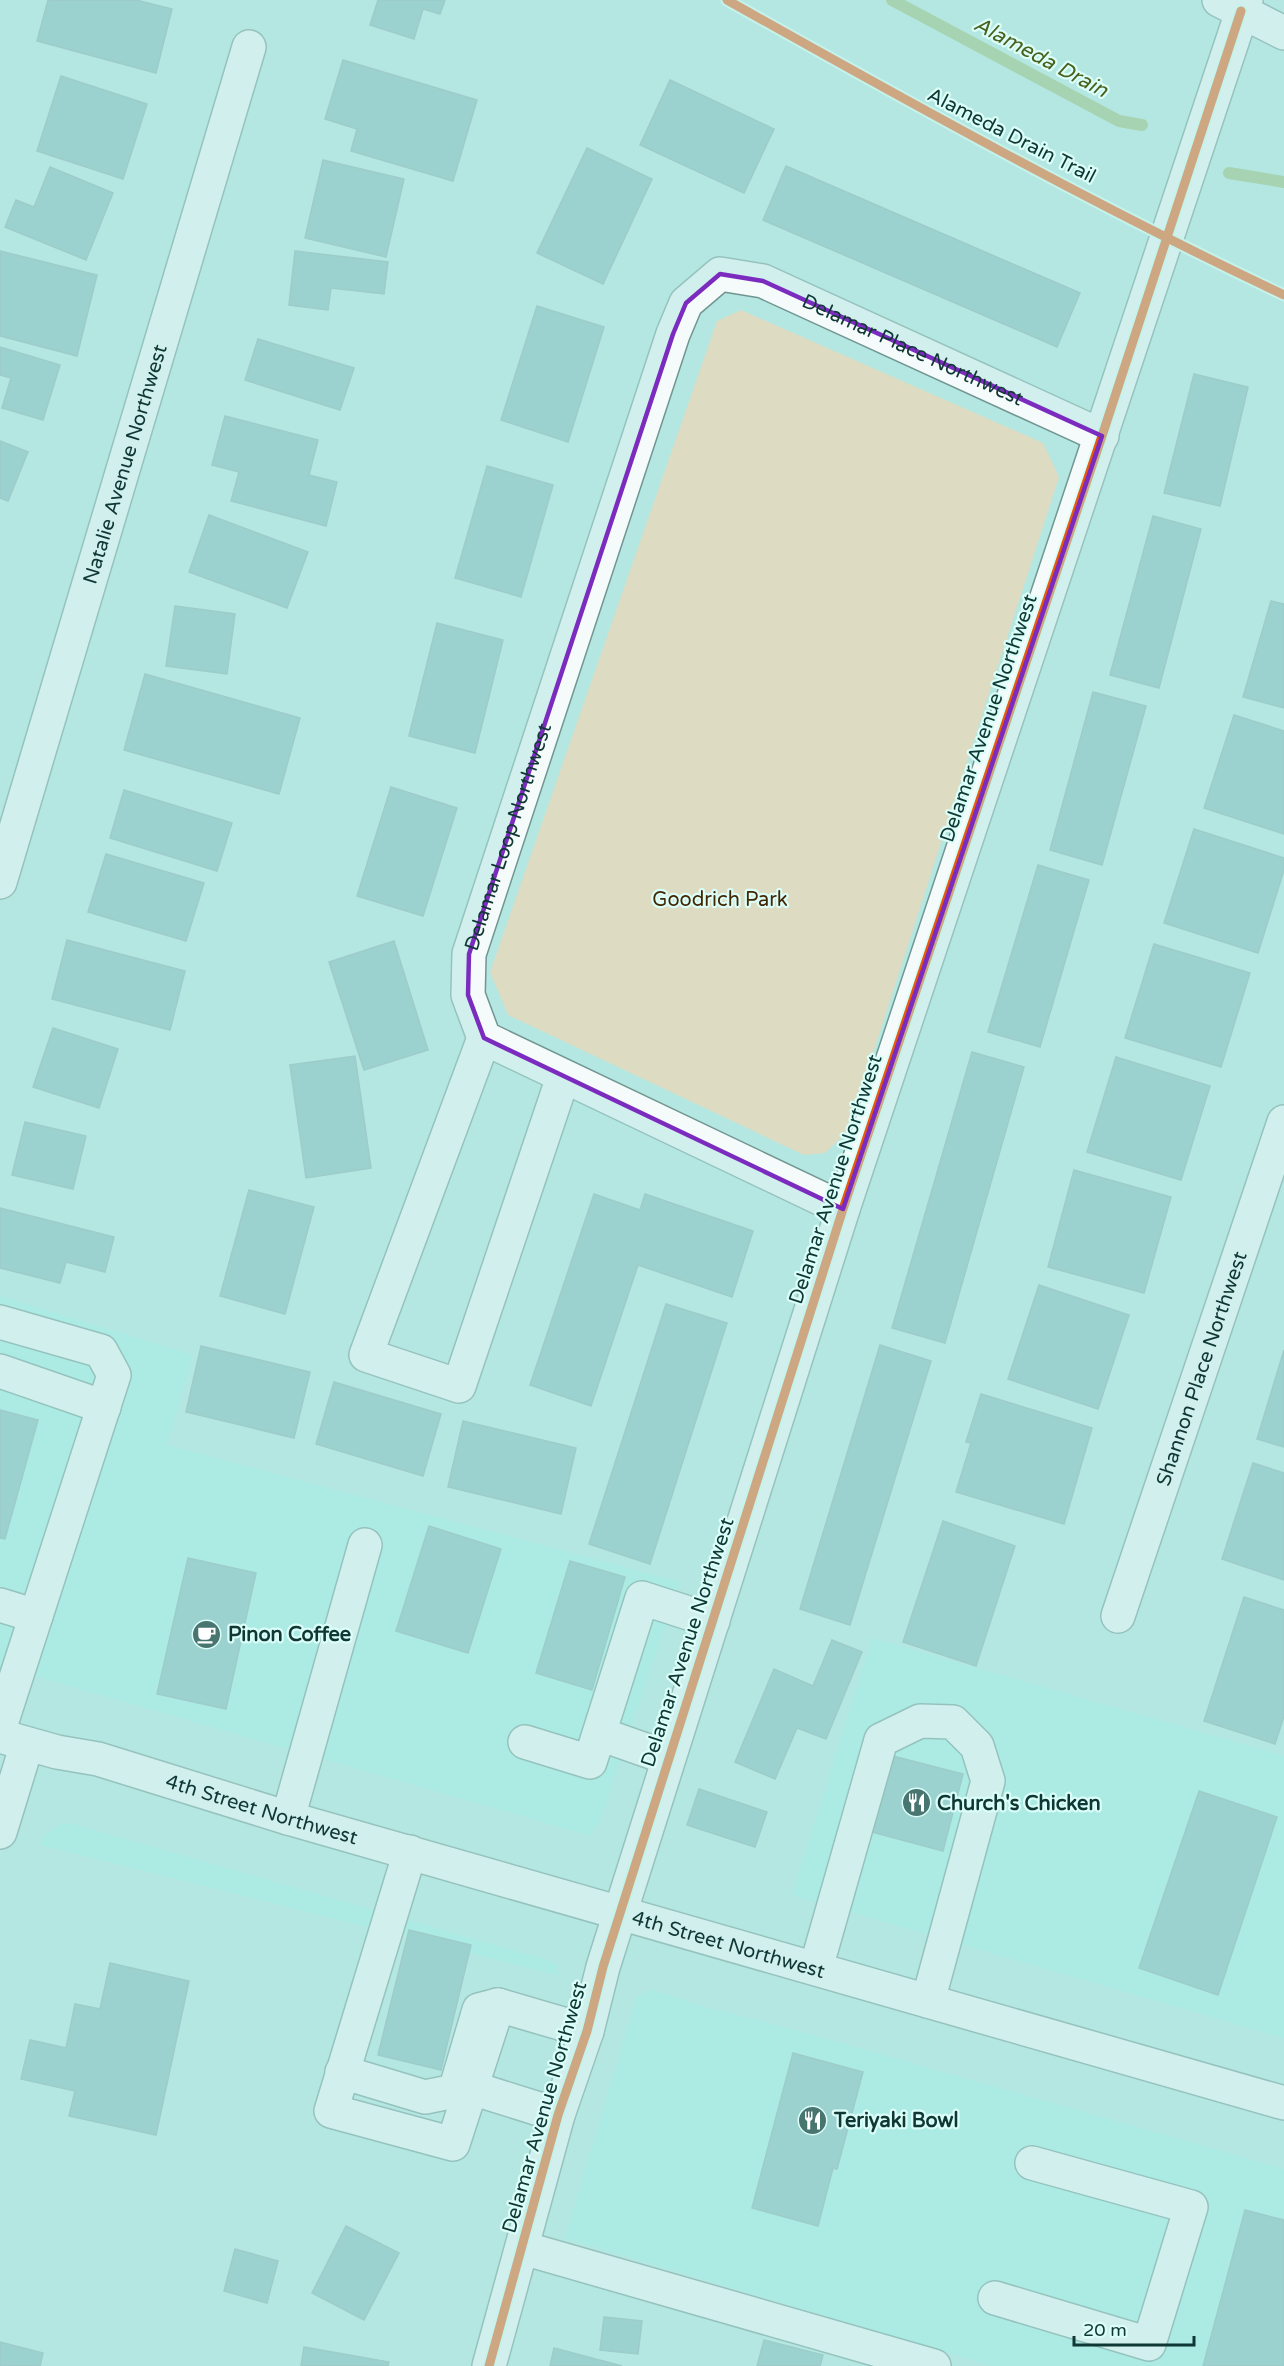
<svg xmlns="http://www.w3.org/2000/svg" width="1284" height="2366" font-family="'Varela Round',sans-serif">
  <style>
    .built { fill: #9ff0e6 }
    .green { fill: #dddbc1 }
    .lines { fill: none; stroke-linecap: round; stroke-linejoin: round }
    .stream { stroke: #95bd78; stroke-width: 12 }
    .building { fill: #7cb8b9; stroke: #80aaaa; stroke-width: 1.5 }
    .minor-casing { stroke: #719692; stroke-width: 36 }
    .major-casing { stroke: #719692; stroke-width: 36 }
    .minor { stroke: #f4fbfa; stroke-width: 33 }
    .major { stroke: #f4fbfa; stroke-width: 33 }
    .cycleway-casing { stroke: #dbfef9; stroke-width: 13 }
    .cycleway { stroke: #e8590c; stroke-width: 9 }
    .marked { fill: none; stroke: #7b2cbf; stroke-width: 4.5; stroke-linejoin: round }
    .labels { text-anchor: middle; stroke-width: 4.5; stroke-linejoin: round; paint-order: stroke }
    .street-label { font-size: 20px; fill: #0f3733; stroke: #dbfef9 }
    .park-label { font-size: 20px; fill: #432602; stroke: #dbfef9 }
    .poi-label { font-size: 20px; font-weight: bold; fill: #0f3733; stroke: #dbfef9; text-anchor: start }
    .water-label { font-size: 21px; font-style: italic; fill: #4a611e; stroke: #dbfef9 }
  </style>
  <rect width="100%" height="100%" fill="#b4e7e1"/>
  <path class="built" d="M0,1296L193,1355L167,1445L680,1582L598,1826L588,1835L0,1666Z
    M872,1638L1284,1756V2038L792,1895Z
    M61,1824H73L550,1961L557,1965L559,1975L40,1845L46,1834Z
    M652,1989L697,2005L795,2030L1284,2169V2366H993L565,2238L636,1998Z"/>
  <path class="green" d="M741,310L1043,443L1059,477L848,1131L825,1153L804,1155L508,1015L490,972L717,321Z"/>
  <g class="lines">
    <path class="stream" d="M892,0L1119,121L1142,125
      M1229,173L1284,182"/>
  </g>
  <path class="building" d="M48,0H136L172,9L156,73L37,41Z
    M378,0H445L440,14L423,9L414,39L370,25Z
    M343,60L477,100L453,181L351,151L357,129L325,119Z
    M61,76L147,104L123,179L37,151Z
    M670,80L774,129L744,193L640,145Z
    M587,148L652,179L603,284L537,253Z
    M323,160L404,179L386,257L305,238Z
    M786,166L1080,293L1057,347L763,220Z
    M50,167L113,193L86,260L5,227L16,200L34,207Z
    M0,251L97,275L77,356L0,336Z
    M295,251L388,262L384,294L331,288L328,310L289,305Z
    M537,306L604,327L568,442L501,420Z
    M258,339L354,368L340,410L245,380Z
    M0,347L60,365L43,420L2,408L11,378L0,375Z
    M1194,374L1248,387L1220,506L1164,493Z
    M225,416L318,440L309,475L337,482L326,526L231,501L239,472L212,465Z
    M0,441L28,452L8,501L0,498Z
    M487,466L553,485L521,597L455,578Z
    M209,515L308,552L287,608L189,572Z
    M1153,516L1201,529L1159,688L1110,675Z
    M1271,601L1284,604V708L1243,697Z
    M175,606L235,614L227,674L166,666Z
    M437,623L503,640L475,753L409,736Z
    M145,674L300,718L279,794L124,750Z
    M1093,692L1146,706L1102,865L1050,850Z
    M1234,715L1284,731V834L1204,808Z
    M391,787L457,808L423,916L357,896Z
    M124,790L232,823L217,871L110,838Z
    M1194,829L1284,858V870L1258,953L1164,923Z
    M106,854L204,883L186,941L88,912Z
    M1038,865L1089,880L1040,1047L988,1032Z
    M67,940L185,971L170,1030L52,999Z
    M394,941L428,1050L364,1070L329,962Z
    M1154,944L1250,973L1221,1067L1125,1038Z
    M53,1028L118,1049L99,1108L33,1087Z
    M972,1052L1024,1067L945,1343L892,1328Z
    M355,1056L371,1168L306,1178L290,1065Z
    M1116,1057L1210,1086L1181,1180L1087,1152Z
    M25,1122L86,1136L73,1189L12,1175Z
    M1074,1170L1171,1197L1144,1293L1048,1267Z
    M249,1190L314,1207L285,1314L220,1296Z
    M594,1194L640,1210L645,1194L753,1231L732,1297L638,1265L591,1406L530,1385Z
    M0,1208L114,1237L105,1272L66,1262L60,1283L0,1268Z
    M1039,1285L1129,1315L1098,1409L1008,1379Z
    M666,1304L727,1323L650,1564L589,1544Z
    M880,1345L931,1361L850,1625L800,1609Z
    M201,1346L310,1372L294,1438L186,1412Z
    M1284,1350V1447L1257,1439Z
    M334,1382L441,1414L423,1476L316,1444Z
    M981,1394L1092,1428L1064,1524L956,1492L971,1443L966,1442Z
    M0,1410L38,1420L5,1539L0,1538Z
    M463,1421L576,1448L561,1514L448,1487Z
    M1253,1463L1284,1473V1580L1222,1559Z
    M943,1521L1015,1546L976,1666L903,1642Z
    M429,1526L501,1549L468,1653L396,1631Z
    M188,1558L256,1573L226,1709L157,1694Z
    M570,1561L625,1577L592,1690L536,1673Z
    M1244,1597L1284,1610V1716L1275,1744L1204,1721Z
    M832,1640L862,1652L826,1739L797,1728L775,1779L735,1762L774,1669L813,1686Z
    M889,1755L963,1774L943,1851L868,1831Z
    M699,1789L767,1812L755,1847L687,1825Z
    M1199,1791L1277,1817L1218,1995L1139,1968Z
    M409,1930L471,1945L441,2070L378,2055Z
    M110,1963L189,1981L156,2135L69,2116L75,2091L21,2079L30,2040L66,2048L75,2004L100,2009Z
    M793,2053L863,2072L837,2169L833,2168L818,2226L752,2208Z
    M1245,2210L1284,2220V2366H1203Z
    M346,2226L399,2253L364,2320L312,2293Z
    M235,2249L278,2261L267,2303L224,2291Z
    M604,2317L642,2321L638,2354L600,2350Z
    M764,2340L823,2355L820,2366H757Z
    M0,2342L43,2353L40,2366H0Z
    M304,2347L389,2362L388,2366H301Z
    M554,2348L622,2366H550Z"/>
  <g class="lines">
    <defs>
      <g id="minor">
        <path id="s1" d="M0,882L249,47"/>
        <path d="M484,1038L366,1355L459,1386L563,1077"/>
        <path id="s2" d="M843,1209L484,1038L468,995L469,954L673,334L686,303L720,274L763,281L1102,436"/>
        <path d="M0,1322L101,1351L114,1375L0,1727"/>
        <path d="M0,1371L104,1407"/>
        <path d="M0,1605L36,1616"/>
        <path id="s3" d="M1118,1616L1284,1122"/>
        <path d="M600,1734L668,1758"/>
        <path d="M525,1742L590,1762L642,1598L713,1621"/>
        <path d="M288,1818L365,1545"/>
        <path d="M0,1832L27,1744"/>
        <path d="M410,1852L331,2111L453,2144L498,2005"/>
        <path d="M816,1968L881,1740L920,1721L953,1722L977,1746L988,1781L928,2001"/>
        <path d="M342,2072L425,2097L455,2091L479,2010L498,2005L587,2031"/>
        <path d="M472,2088L558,2115"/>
        <path d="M523,2248L934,2366"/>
        <path d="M995,2298L1149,2344L1191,2207L1032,2163"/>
        <path d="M489,2366L558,2115L587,2031L603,1967L843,1209L1246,0"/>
      </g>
      <g id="major">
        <path d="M1219,0L1284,33"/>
        <path id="s4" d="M0,1736L57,1752L98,1759L288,1818L1284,2103"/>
      </g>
    </defs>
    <use href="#minor" class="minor-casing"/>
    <use href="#major" class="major-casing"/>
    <use href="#minor" class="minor"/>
    <use href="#major" class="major"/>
    <defs>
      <path id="cycleway" d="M727,0C910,103 1094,205 1284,295
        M489,2366L558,2115L587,2031L603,1967L843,1209L1102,436L1241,11"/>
    </defs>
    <use href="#cycleway" class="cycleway-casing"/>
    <use href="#cycleway" class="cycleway"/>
  </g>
  <path d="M0 0H1284V2366H0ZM720,274L763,281L1102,436L843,1209L484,1038L468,995L469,954L673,334L686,303Z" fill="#b4e7e1" fill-opacity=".55" fill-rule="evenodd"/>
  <path class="marked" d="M720,274L763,281L1102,436L843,1209L484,1038L468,995L469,954L673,334L686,303Z"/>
  <defs>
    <symbol id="cafe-disc" viewBox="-11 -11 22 22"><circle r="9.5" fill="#497570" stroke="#dbfef9"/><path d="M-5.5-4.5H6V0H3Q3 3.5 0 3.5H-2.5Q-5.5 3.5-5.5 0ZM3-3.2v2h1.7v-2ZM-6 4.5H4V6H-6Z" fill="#fff"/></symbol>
    <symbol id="restaurant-disc" viewBox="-11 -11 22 22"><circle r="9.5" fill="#497570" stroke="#dbfef9"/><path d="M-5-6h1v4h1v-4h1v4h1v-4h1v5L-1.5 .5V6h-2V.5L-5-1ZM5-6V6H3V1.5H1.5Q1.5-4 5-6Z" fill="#fff"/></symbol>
  </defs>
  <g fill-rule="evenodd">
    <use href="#cafe-disc" x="190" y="1618" width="33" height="33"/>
    <use href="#restaurant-disc" x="900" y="1786" width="33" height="33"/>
    <use href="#restaurant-disc" x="796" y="2104" width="33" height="33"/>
  </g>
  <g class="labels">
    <g class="street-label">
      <text transform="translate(1012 135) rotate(27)" y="7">Alameda Drain Trail</text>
      <text dy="7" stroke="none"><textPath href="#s2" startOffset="1424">Delamar Place Northwest</textPath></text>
      <text dy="7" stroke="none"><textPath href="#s1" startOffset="436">Natalie Avenue Northwest</textPath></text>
      <text transform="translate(988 718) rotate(-71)" y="7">Delamar Avenue Northwest</text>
      <text dy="7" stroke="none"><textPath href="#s2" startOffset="608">Delamar Loop Northwest</textPath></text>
      <text transform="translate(835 1179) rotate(-72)" y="7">Delamar Avenue Northwest</text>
      <text dy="7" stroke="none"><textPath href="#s3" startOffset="261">Shannon Place Northwest</textPath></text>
      <text transform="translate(687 1642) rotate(-72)" y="7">Delamar Avenue Northwest</text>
      <text dy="7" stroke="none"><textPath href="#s4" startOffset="272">4th Street Northwest</textPath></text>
      <text dy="7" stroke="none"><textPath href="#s4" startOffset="758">4th Street Northwest</textPath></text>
      <text transform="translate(544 2107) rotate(-74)" y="7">Delamar Avenue Northwest</text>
    </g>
    <g class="park-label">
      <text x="720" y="906">Goodrich Park</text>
    </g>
    <g class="poi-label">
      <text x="228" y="1641">Pinon Coffee</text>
      <text x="937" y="1810">Church's Chicken</text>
      <text x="834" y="2127">Teriyaki Bowl</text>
    </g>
    <g class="water-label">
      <text transform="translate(1041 57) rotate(28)" y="7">Alameda Drain</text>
    </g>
  </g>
  <path d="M1074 2336v9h120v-9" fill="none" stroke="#0f3733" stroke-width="3"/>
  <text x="1083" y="2336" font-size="18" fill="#0f3733" stroke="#dbfef9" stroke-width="4.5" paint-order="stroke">20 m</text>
</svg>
